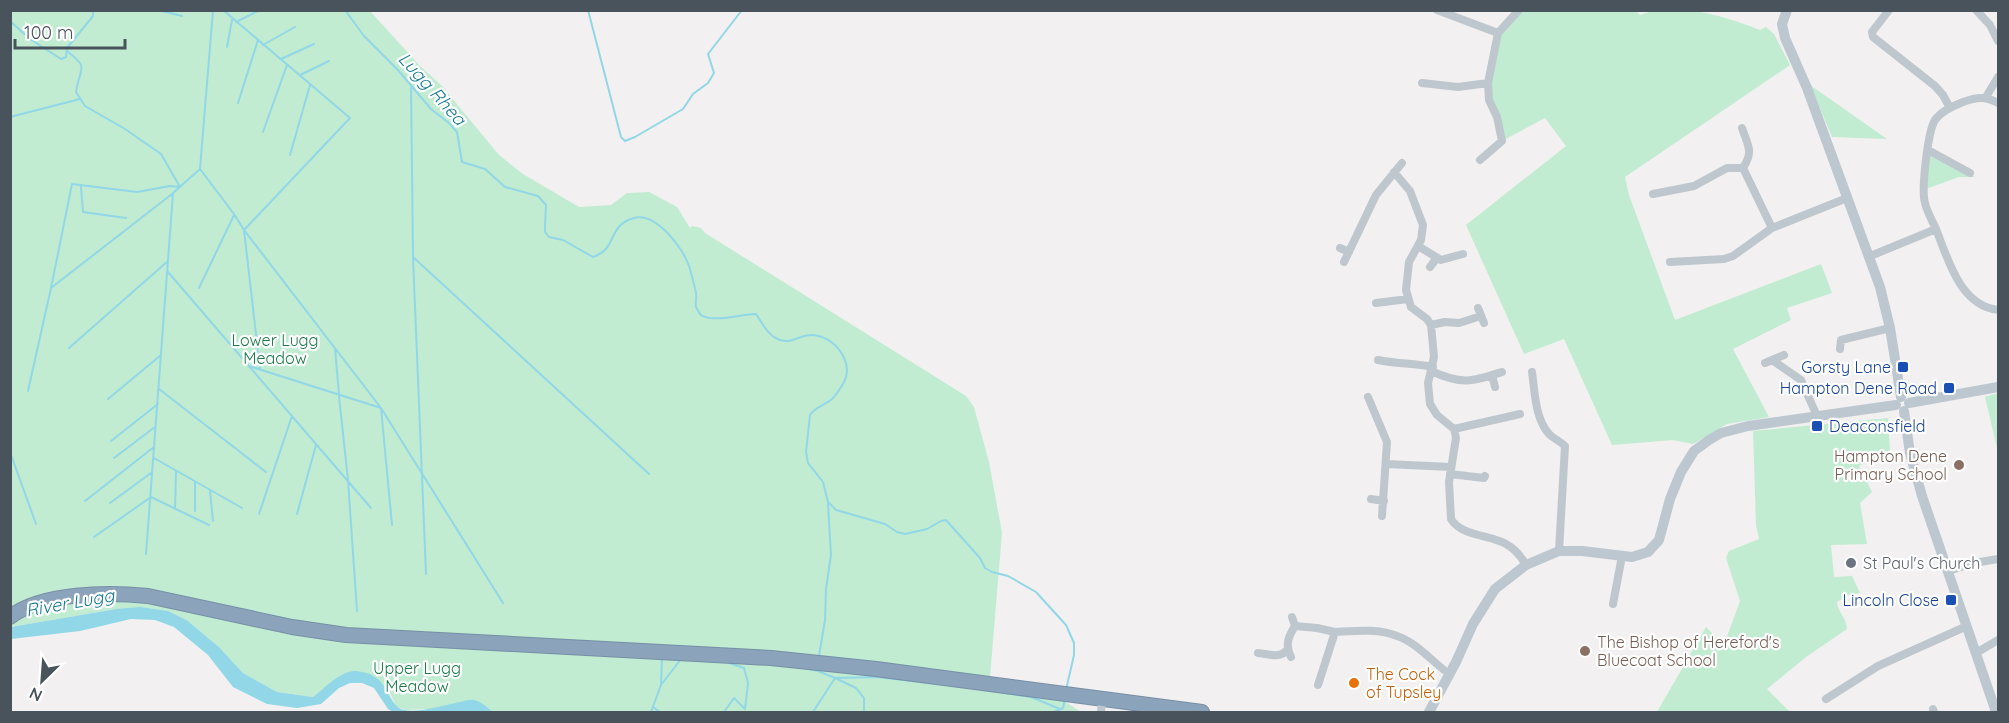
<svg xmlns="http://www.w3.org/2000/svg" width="2009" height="723" font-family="Quicksand,sans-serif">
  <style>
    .green { fill: #c1ecd1 }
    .water { fill: #91d7e7 }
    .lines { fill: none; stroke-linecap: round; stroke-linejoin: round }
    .stream { stroke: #91d7e7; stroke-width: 2 }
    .highway-casing { stroke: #768fa7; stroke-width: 16 }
    .street { stroke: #bfc7ce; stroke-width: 8 }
    .secondary { stroke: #bdc7d0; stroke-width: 10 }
    .highway { stroke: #8ba3bb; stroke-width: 14 }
    .transit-dot { fill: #1a4fb4; stroke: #fff; stroke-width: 2 }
    .education-dot { fill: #8d6e63; stroke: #fff; stroke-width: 2 }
    .worship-dot { fill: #6b7280; stroke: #fff; stroke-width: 2 }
    .food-dot { fill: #e8710a; stroke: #fff; stroke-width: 2 }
    .labels { text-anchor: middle; stroke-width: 4.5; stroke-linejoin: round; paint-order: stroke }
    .park-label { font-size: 16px; fill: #1d7a49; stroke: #fff }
    .transit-label { font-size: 16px; fill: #164399; stroke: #fff; text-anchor: end }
    .education-label { font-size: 16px; fill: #785e54; stroke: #fff; text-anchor: end }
    .worship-label { font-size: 16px; fill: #5b616d; stroke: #fff; text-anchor: start }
    .food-label { font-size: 16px; fill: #c56008; stroke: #fff; text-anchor: start }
    .water-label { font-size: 18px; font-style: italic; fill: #167c94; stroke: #fff }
  </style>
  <rect width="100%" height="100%" fill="#f2f0f0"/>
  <path class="green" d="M1635,10L1640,15C1675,1 1726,16 1760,30L1766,27L1774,34L1790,65L1625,177L1629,195L1675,320L1821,264L1832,293L1787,308L1791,320L1733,349L1769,417L1727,424L1693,444L1673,440L1612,445L1564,339L1524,354L1466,225L1566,146L1545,118L1502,141L1489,100L1498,33L1519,11Z
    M11,11H370L420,66L442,86L499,155L523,174L579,207L611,205L627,193L649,192L677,207L690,228L692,226L701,228L705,233L966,396L974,407L989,462L1002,533L990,677L819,656L324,628L120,589L11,612Z
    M1810,85L1887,139L1832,137Z
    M1928,150L1970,173L1975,177H1959L1923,190Z
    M1998,393V452L1985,397Z
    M1888,418L1890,451L1859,466L1872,492L1860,503L1867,544L1831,545L1834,577L1852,576L1860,593L1848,595L1837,602C1838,613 1846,616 1847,629L1806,657L1767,689L1790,712H1657L1706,627L1724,645L1740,601L1726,558L1729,551L1759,539L1756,525L1753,431Z
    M133,599L354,642L767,663L1064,701L1081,712H493L487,707L405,710L396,706L388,689L341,676L313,697L277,692L243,673L220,648L188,621L116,609L11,627C29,599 103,600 133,599Z"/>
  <path class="water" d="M140,607L168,611L188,621L220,648L243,673L277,692L313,697C324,689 341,670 356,671C392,674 385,705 404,710C419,713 445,705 460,702C464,701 470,699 474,700C481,701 488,708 493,712C481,713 457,710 447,712H393L388,709L374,688L362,683H350L339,688L321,704L297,708L267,704L233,687L208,655L174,627L155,620L131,619L80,631L11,639V627L116,609Z"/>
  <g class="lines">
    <path class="stream" d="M158,10L182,16
      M223,10L350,118L244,230L260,369
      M345,10L364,36L398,70L431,109L449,123L457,132L462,162L485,169L505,187L538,196L546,205L545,226V232L549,237L563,240L593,257C619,248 606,226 634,218C656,212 683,248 689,266C692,275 694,284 696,293C697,298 695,303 696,307C697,309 699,313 701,315C712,323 742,314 756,314C763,324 768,336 780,340C792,344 800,335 811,335C834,335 856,363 843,384C840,389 836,395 832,399C825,405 815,407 810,415L806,452L808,463L823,482L828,502L836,510L885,524L897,532L905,534L927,529L941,521L946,520L980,558L985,568L992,572L1008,576L1036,592L1066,625L1074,643V655L1066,690
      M588,10L621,137L625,141L635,137L683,109L693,94L708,83L714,73L708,54L742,10
      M10,21L30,39L61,59L66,57L67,48L93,16V10
      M236,22L260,10
      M263,45L295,27
      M227,47L232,20
      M67,51C90,69 80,66 76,92L85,106L125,129L161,154L180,187
      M281,59L314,44
      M300,75L329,61
      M411,85L413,257L426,574
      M238,103L258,40
      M10,117L80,99
      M263,132L287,65
      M290,155L310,85
      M200,169L234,214L244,230L381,408L392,525
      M81,187L83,212L126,218
      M413,257L649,474
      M168,272L371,508
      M51,288L172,194
      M199,288L234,215
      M69,348L168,261
      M335,349L339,394
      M249,366L381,408L503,603
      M159,389L266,472
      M28,391L51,288L72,184L137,192L170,186L180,187
      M339,396L348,480L357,611
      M108,399L161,355
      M111,441L158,404
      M10,452L36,524
      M114,458L155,427
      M154,458L242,508
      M210,491L213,521
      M85,501L154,447
      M110,503L151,473
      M175,508L176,472
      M195,511V482
      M259,514L292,416
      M297,514L316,445
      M94,537L151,497L209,525
      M146,554L173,193L200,169L213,10
      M819,656L825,620L826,589L831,555L828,504
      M763,664L787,666
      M799,667L818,671L835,678L877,677L964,687
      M661,685L662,658
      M985,690L1031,697L1060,709
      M653,707L660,712
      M651,712L661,685L681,659
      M724,712L734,698L745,709L748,683L744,668L726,662
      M813,712L835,678L856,688L864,698V712
      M1054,712L1063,708L1065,699"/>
    <defs>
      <path id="highway" d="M10,617C42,592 109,592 148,596L292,627L346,635L771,658L876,669L1202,712"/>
    </defs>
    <use href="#highway" class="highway-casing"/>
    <path class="street" d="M1437,10L1498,33
      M1889,10L1872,32L1873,37L1935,86L1943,95L1950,108
      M1976,10L1990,25L1998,41
      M1422,83L1458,87L1488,83
      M1986,97L1998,77
      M1742,128C1748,146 1754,151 1743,168
      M1928,150L1970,173
      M1480,160L1502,141L1497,117L1489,100L1488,83L1498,33L1519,10
      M1394,172L1410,191L1423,225L1421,240L1409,262L1406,290L1411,307L1427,319L1431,325L1434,357L1428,383L1430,404L1437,415L1454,429L1456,438L1449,482L1451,519C1461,536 1490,535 1506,544C1515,549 1521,556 1526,565
      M1653,194L1694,186L1727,168H1743L1772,228
      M1936,229C1932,220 1927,212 1925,203C1921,189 1928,131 1935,120C1941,111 1953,106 1963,102C1977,97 1985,96 1998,103
      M1418,246L1441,260L1463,254
      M1340,248L1349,252
      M1868,257L1936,229C1948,259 1960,306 1998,310
      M1344,262L1376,195L1402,163
      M1670,262L1724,259L1733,256L1772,228L1847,198
      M1430,267L1436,259
      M1376,303L1408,299
      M1478,308L1484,323
      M1431,325L1445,322L1459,323L1481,316
      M1840,349L1841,340L1890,328
      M1378,360C1397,364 1414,363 1433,367
      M1772,360L1801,380L1817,416
      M1765,363L1784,355
      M1431,371C1462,385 1471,382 1502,372
      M1532,372C1535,393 1535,418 1549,434C1554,439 1560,441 1565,446L1559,551
      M1492,375L1495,387
      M1368,397L1387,442L1382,516
      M1454,429L1520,414
      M1386,464L1451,467
      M1450,474L1484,478L1485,476
      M1371,499L1384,501
      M1948,571L1974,563L1998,559
      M1613,604L1622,556
      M1292,617L1295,626
      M1258,653C1268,654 1280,659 1287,650
      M1976,653L1998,640
      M1291,657C1285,645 1288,637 1295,626L1317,628L1335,632
      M1318,685L1335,632C1354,631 1378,628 1397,636C1415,642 1429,658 1444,670
      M1826,699L1878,666L1967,626
      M1933,709L1934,712
      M1101,712L1102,699"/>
    <path class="secondary" d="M1787,10L1782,24L1785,38L1807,88L1880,287L1890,328L1901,397
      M1909,403L1998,387
      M1904,411L1910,453L1922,496L1996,712
      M1429,712L1456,662L1473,624L1495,589L1526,565L1559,551H1582L1632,557L1648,552L1659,540L1670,499L1681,472L1694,451L1709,440L1721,433L1748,426L1896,405"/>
    <use href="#highway" class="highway"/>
  </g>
  <g class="transit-dot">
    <rect x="1897" y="361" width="12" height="12" rx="3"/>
    <rect x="1943" y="382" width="12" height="12" rx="3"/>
    <rect x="1811" y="420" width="12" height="12" rx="3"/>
    <rect x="1945" y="594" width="12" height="12" rx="3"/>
  </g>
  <g class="education-dot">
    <circle cx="1959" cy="465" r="6"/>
    <circle cx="1585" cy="651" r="6"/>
  </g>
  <circle class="worship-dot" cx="1851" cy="563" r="6"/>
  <circle class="food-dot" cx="1354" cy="683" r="6"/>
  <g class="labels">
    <g class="park-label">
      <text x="275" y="346">Lower Lugg<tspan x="275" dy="18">Meadow</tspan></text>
      <text x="417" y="674">Upper Lugg<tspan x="417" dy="18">Meadow</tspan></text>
    </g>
    <g class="transit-label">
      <text x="1891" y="373">Gorsty Lane</text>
      <text x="1937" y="394">Hampton Dene Road</text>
      <text x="1829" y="432" text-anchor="start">Deaconsfield</text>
      <text x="1939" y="606">Lincoln Close</text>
    </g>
    <g class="education-label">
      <text x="1947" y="462">Hampton Dene<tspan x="1947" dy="18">Primary School</tspan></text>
      <text x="1597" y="648" text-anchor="start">The Bishop of Hereford's<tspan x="1597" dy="18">Bluecoat School</tspan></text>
    </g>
    <g class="worship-label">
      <text x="1863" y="569">St Paul's Church</text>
    </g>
    <g class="food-label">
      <text x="1366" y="680">The Cock<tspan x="1366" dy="18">of Tupsley</tspan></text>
    </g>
    <g class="water-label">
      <text transform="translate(432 89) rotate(48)" y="6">Lugg Rhea</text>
      <text transform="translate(70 603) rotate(-10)" y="6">River Lugg</text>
    </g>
  </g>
  <rect width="2009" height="723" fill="none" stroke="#49535c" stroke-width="24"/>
  <g transform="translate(42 681) rotate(205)" stroke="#ffffff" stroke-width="4.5" paint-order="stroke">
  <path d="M0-4.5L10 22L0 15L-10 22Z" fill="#49535c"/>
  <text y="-9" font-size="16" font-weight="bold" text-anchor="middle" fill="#49535c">N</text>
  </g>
  <path d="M15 39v9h110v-9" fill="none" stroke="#49535c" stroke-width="3"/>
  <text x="24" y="39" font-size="18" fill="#49535c" stroke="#ffffff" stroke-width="4.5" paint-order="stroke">100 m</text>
</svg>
